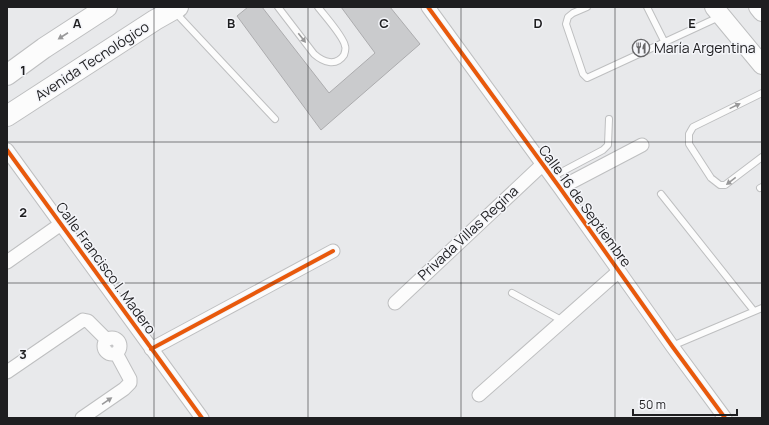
<svg xmlns="http://www.w3.org/2000/svg" width="769" height="425" font-family="Manrope,sans-serif">
  <style>
    .building { fill: #cacbcd; stroke: #acacae }
    .lines { fill: none; stroke-linecap: round; stroke-linejoin: round }
    .lane-casing { stroke: #bebfc0; stroke-width: 8 }
    .street-casing { stroke: #bebfc0; stroke-width: 15 }
    .secondary-casing { stroke: #bebfc0; stroke-width: 20 }
    .primary-casing { stroke: #bebfc0; stroke-width: 22 }
    .lane { stroke: #fcfcfc; stroke-width: 6 }
    .street { stroke: #fcfcfc; stroke-width: 13 }
    .secondary { stroke: #fcfcfc; stroke-width: 18 }
    .primary { stroke: #fcfcfc; stroke-width: 20 }
    .cycleway-casing { stroke: #f4f5f9; stroke-width: 6 }
    .cycleway { stroke: #e8590c; stroke-width: 4 }
    .oneway { fill: #989899 }
    .grid { fill: none; stroke: #1e1e20; stroke-width: 1; stroke-opacity: 0.55 }
    .labels { text-anchor: middle; stroke-width: 3; stroke-linejoin: round; paint-order: stroke }
    .poi-label { font-size: 14px; fill: #1e1e20; stroke: #f4f5f9; text-anchor: start }
    .street-label { font-size: 14px; fill: #1e1e20; stroke: #f4f5f9 }
    .grid-label { font-size: 13px; text-anchor: middle; font-weight: bold; fill: #1e1e20; stroke: #f4f5f9; stroke-width: 3; stroke-linejoin: round; paint-order: stroke }
  </style>
  <rect width="100%" height="100%" fill="#e8e9eb"/>
  <path class="building" d="M248,7H262L329,93L375,53L341,7H390L420,44L321,130L237,16Z"/>
  <g class="lines">
    <defs>
      <path id="lane" d="M278,7L314,54C323,62 336,67 344,55C345,52 346,48 345,46C344,37 324,15 318,7
        M587,7L573,13L568,17L566,24L583,74L587,78L719,17
        M647,7L665,43
        M174,11L275,119
        M762,93L693,127L689,134V144L711,178L720,185H725L762,157
        M552,177L603,150L608,145L609,119
        M760,188L762,187
        M661,194L754,311
        M512,293L563,321
        M672,346L762,308"/>
      <path id="street" d="M428,7L560,188L672,346L725,418
        M7,150L202,418
        M560,188L642,145
        M7,262L61,224
        M395,303L542,165
        M104 346a8 8 0 1 1 16 0a8 8 0 1 1-16 0Z
        M151,349L333,251
        M7,372L83,320L88,321L107,340
        M479,395L619,271
        M82,418L124,389L130,383V379L116,353"/>
      <path id="secondary" d="M714,7L762,65
        M758,7L762,12"/>
      <path id="primary" d="M7,75L44,48L107,7
        M7,116L155,20L178,7"/>
    </defs>
    <use href="#lane" class="lane-casing"/>
    <use href="#street" class="street-casing"/>
    <use href="#secondary" class="secondary-casing"/>
    <use href="#primary" class="primary-casing"/>
    <use href="#lane" class="lane"/>
    <use href="#street" class="street"/>
    <use href="#secondary" class="secondary"/>
    <use href="#primary" class="primary"/>
    <defs>
      <path id="cycleway" d="M428,7L560,188L672,346L725,418
        M7,150L202,418
        M151,349L333,251"/>
    </defs>
    <use href="#cycleway" class="cycleway-casing"/>
    <use href="#cycleway" class="cycleway"/>
  </g>
  <defs><path id="oneway-solid" d="M-6-.8H1V-3.2L6.5 0L1 3.2V.8H-6Z"/></defs>
  <g class="oneway">
    <use href="#oneway-solid" transform="translate(63 36) rotate(147)"/>
    <use href="#oneway-solid" transform="translate(302 38) rotate(52)"/>
    <use href="#oneway-solid" transform="translate(735 106) rotate(-26)"/>
    <use href="#oneway-solid" transform="translate(731 181) rotate(142)"/>
    <use href="#oneway-solid" transform="translate(107 401) rotate(-34)"/>
  </g>
  <path class="grid" d="M154,7V418M308,7V418M461,7V418M615,7V418M7,142H762M7,283H762"/>
  <defs>
    <symbol id="restaurant-ring" viewBox="-11 -11 22 22"><circle r="9.5" fill="#f4f5f9" stroke="#656567" stroke-width="1.5"/><path d="M-5-6h1v4h1v-4h1v4h1v-4h1v5L-1.5 .5V6h-2V.5L-5-1ZM5-6V6H3V1.5H1.5Q1.5-4 5-6Z" fill="#656567"/></symbol>
  </defs>
  <g fill-rule="evenodd">
    <use href="#restaurant-ring" x="631" y="38" width="20" height="20"/>
  </g>
  <g class="labels">
    <g class="poi-label">
      <text x="654" y="53">María Argentina</text>
    </g>
    <g class="street-label">
      <text transform="translate(92 61) rotate(-33)" y="5">Avenida Tecnológico</text>
      <text transform="translate(585 206) rotate(54)" y="5">Calle 16 de Septiembre</text>
      <text transform="translate(468 233) rotate(-43)" y="5">Privada Villas Regina</text>
      <text transform="translate(106 268) rotate(54)" y="5">Calle Francisco I. Madero</text>
    </g>
  </g>
  <g class="grid-label">
    <text x="77" y="28">A</text>
    <text x="231" y="28">B</text>
    <text x="384" y="28">C</text>
    <text x="538" y="28">D</text>
    <text x="692" y="28">E</text>
    <text x="23" y="75">1</text>
    <text x="23" y="217">2</text>
    <text x="23" y="359">3</text>
  </g>
  <rect width="769" height="425" fill="none" stroke="#1e1e20" stroke-width="16"/>
  <path d="M633 409v6h104v-6" fill="none" stroke="#1e1e20" stroke-width="2"/>
  <text x="639" y="409" font-size="12" fill="#1e1e20" stroke="#f4f5f9" stroke-width="3" paint-order="stroke">50 m</text>
</svg>
